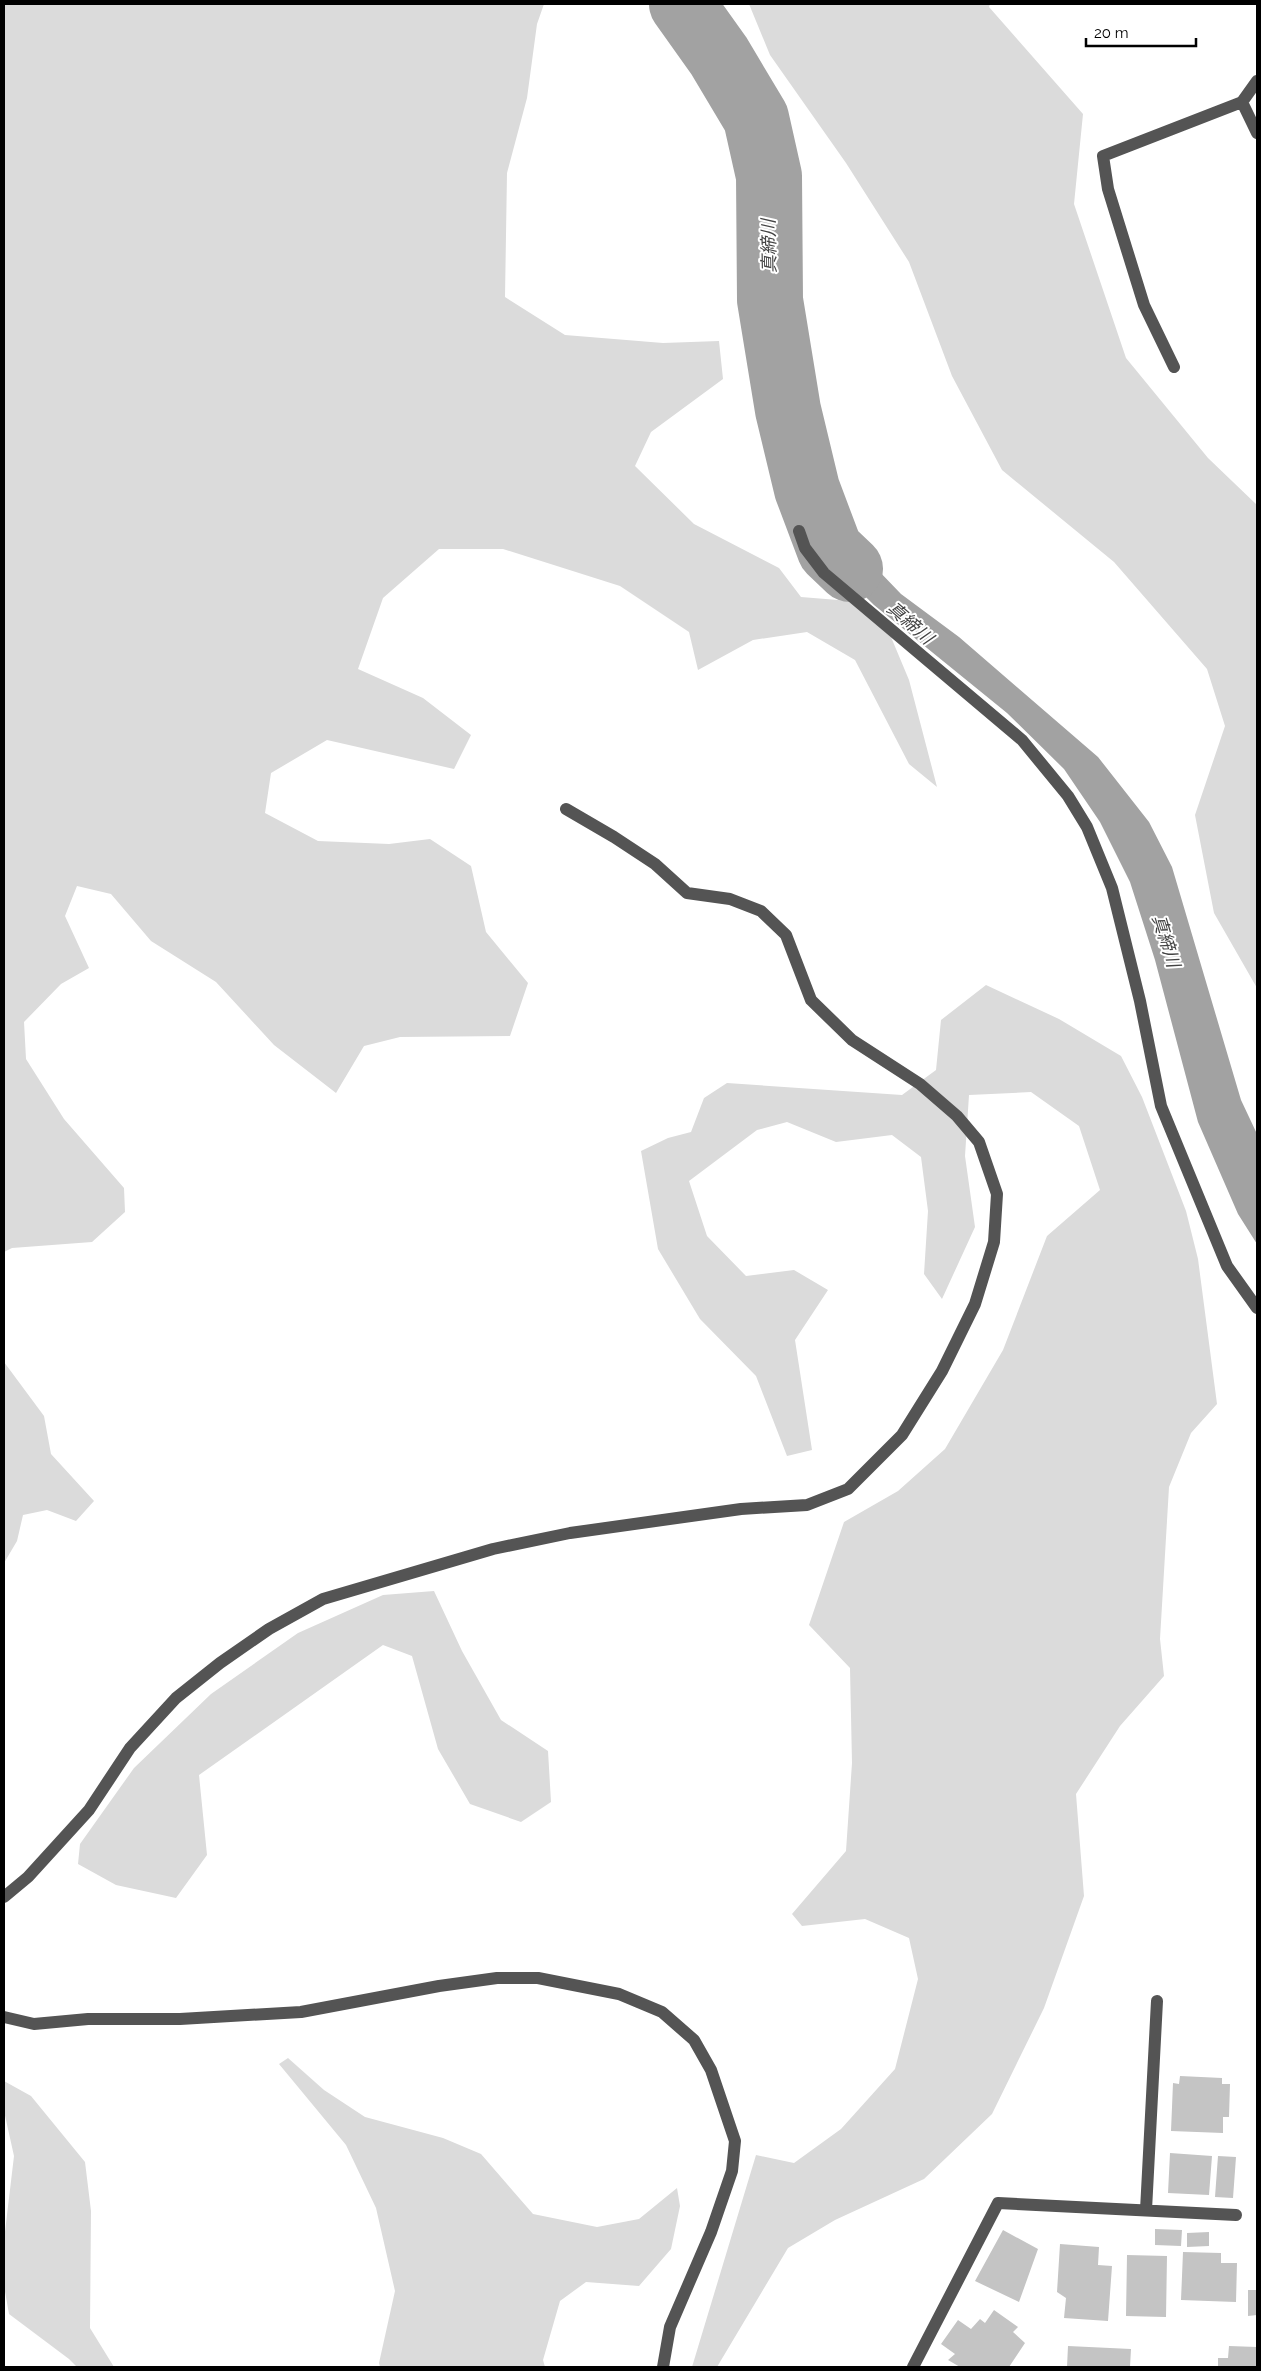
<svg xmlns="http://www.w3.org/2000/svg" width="1261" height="2371" font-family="Raleway,'Noto Sans JP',sans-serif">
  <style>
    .green { fill: #dbdbdb }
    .water { fill: #a2a2a2 }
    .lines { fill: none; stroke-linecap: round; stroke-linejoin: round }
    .river { stroke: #a2a2a2; stroke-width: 66 }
    .building { fill: #c4c4c4 }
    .minor { stroke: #545454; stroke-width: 12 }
    .labels { text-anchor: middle; stroke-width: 4; stroke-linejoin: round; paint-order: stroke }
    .water-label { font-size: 18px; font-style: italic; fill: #434343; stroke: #fff }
  </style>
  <rect width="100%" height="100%" fill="#fff"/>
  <path class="green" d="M4,4H544L537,24L527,98L507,173L505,297L565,335L663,343L719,341L723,379L651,432L635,466L694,524L779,568L801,597L850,601L891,637L909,680L937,787L909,764L855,660L807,632L753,640L698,670L689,632L620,586L503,549H439L383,598L358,669L423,698L471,735L454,769L327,740L271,773L265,813L318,841L389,844L430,839L471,866L486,932L528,983L510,1036L400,1037L364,1046L336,1093L274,1045L216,982L151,941L111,894L77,886L65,916L89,968L61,984L24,1022L26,1059L64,1119L124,1188L125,1212L92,1242L12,1248L4,1252Z
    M749,4H990L989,7L1083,114L1074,204L1126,358L1208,458L1257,505V988L1214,913L1195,815L1225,726L1207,669L1114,562L1002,470L952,376L909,262L846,163L770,55Z
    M986,985L1059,1019L1121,1056L1142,1097L1186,1211L1198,1259L1217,1404L1191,1433L1169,1487L1160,1639L1164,1676L1120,1726L1076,1794L1084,1896L1044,2008L992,2114L924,2179L835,2220L788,2248L717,2367H692L756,2155L794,2163L841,2129L895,2069L918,1979L909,1938L865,1919L802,1926L792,1914L846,1851L852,1763L850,1668L809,1625L844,1522L898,1491L945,1449L1003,1350L1047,1236L1100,1190L1079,1126L1031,1092L969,1095L965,1156L975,1227L942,1299L924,1274L928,1211L921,1157L892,1135L836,1142L787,1122L757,1130L689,1181L707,1236L746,1276L794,1270L828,1290L795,1340L812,1450L787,1456L756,1376L700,1319L658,1249L641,1151L668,1138L691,1132L704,1098L727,1083L902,1095L936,1070L941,1020Z
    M4,1362L44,1416L51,1454L94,1501L76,1521L47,1510L23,1515L17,1541L4,1563Z
    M434,1591L462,1651L501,1720L548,1751L551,1802L521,1822L470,1804L438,1749L412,1656L383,1645L199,1775L207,1855L176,1898L116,1885L78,1864L80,1844L134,1768L211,1694L298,1633L383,1595Z
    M288,2058L324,2090L365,2117L443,2138L481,2154L533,2214L597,2227L639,2219L677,2188L680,2206L671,2249L639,2286L586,2282L560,2301L543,2360L545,2367H380L379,2363L395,2291L376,2208L346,2145L279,2064Z
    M4,2081L31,2096L85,2162L91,2211L90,2328L114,2367H77L69,2359L9,2314L4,2286V2240L14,2156L4,2111Z"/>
  <path class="water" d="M807,489L850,541L901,594L959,637L1098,757L1149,822L1172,867L1241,1100L1257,1134V1244L1238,1214L1198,1122L1155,960L1130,882L1100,822L1064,769L1007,713L874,605L827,559L809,535Z"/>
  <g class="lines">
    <path class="river" d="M682,4L719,56L756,118L769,176L770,300L788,410L807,489L830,550L850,569"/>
  </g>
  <path class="building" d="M1180,2076L1222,2078V2084H1230L1229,2117H1223V2133L1171,2131L1173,2083L1179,2084Z
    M1170,2153L1212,2156L1209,2195L1168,2193Z
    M1218,2156L1236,2157L1233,2198L1215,2197Z
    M1155,2229L1182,2230L1181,2246L1155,2245Z
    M1003,2230L1038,2249L1019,2302L975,2281Z
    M1209,2232V2246L1187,2247V2233Z
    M1060,2244L1099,2247L1098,2265L1112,2266L1108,2321L1064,2318L1066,2298L1057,2292Z
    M1183,2252L1221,2253V2263H1237L1236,2302L1181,2300Z
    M1127,2255L1167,2256L1166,2317L1126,2316Z
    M1248,2290H1257V2315L1248,2316Z
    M994,2310L1018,2327L1013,2332L1025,2343L1009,2367H960L948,2360L955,2354L941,2344L958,2320L971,2329L980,2319L985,2323Z
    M1068,2346L1131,2349L1130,2367H1067Z
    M1229,2346L1257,2347V2367H1218V2358H1228Z"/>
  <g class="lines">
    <path class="minor" d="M1257,81L1242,102L1257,133
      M1174,367L1144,305L1108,189L1103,156L1242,102
      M799,531L805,548L824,573L1022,740L1068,796L1087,827L1112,888L1140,1001L1161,1106L1227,1266L1257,1308
      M4,1897L28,1877L89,1810L130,1748L176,1698L220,1663L269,1629L323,1599L493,1549L570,1533L741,1509L807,1505L848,1489L902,1435L942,1371L975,1304L994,1242L997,1194L979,1142L957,1116L920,1084L852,1040L811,1000L786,935L761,911L730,899L687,893L655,864L614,837L566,809
      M4,2017L34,2024L88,2019H180L301,2012L439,1986L497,1978H538L619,1994L662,2012L694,2040L711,2070L735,2141L732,2171L711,2232L670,2327L663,2367
      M1146,2210L1157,2001
      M913,2367L998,2203L1236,2215"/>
  </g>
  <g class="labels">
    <g class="water-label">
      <text transform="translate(769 246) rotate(-91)" y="6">真締川</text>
      <text transform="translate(910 623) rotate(41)" y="6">真締川</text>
      <text transform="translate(1166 941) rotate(73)" y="6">真締川</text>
    </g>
  </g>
  <rect width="1261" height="2371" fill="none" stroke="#000000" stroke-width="10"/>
  <path d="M1086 38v8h110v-8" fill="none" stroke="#000000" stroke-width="2.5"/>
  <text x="1094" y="38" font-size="15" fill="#000000" stroke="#ffffff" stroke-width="4" paint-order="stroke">20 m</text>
</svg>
